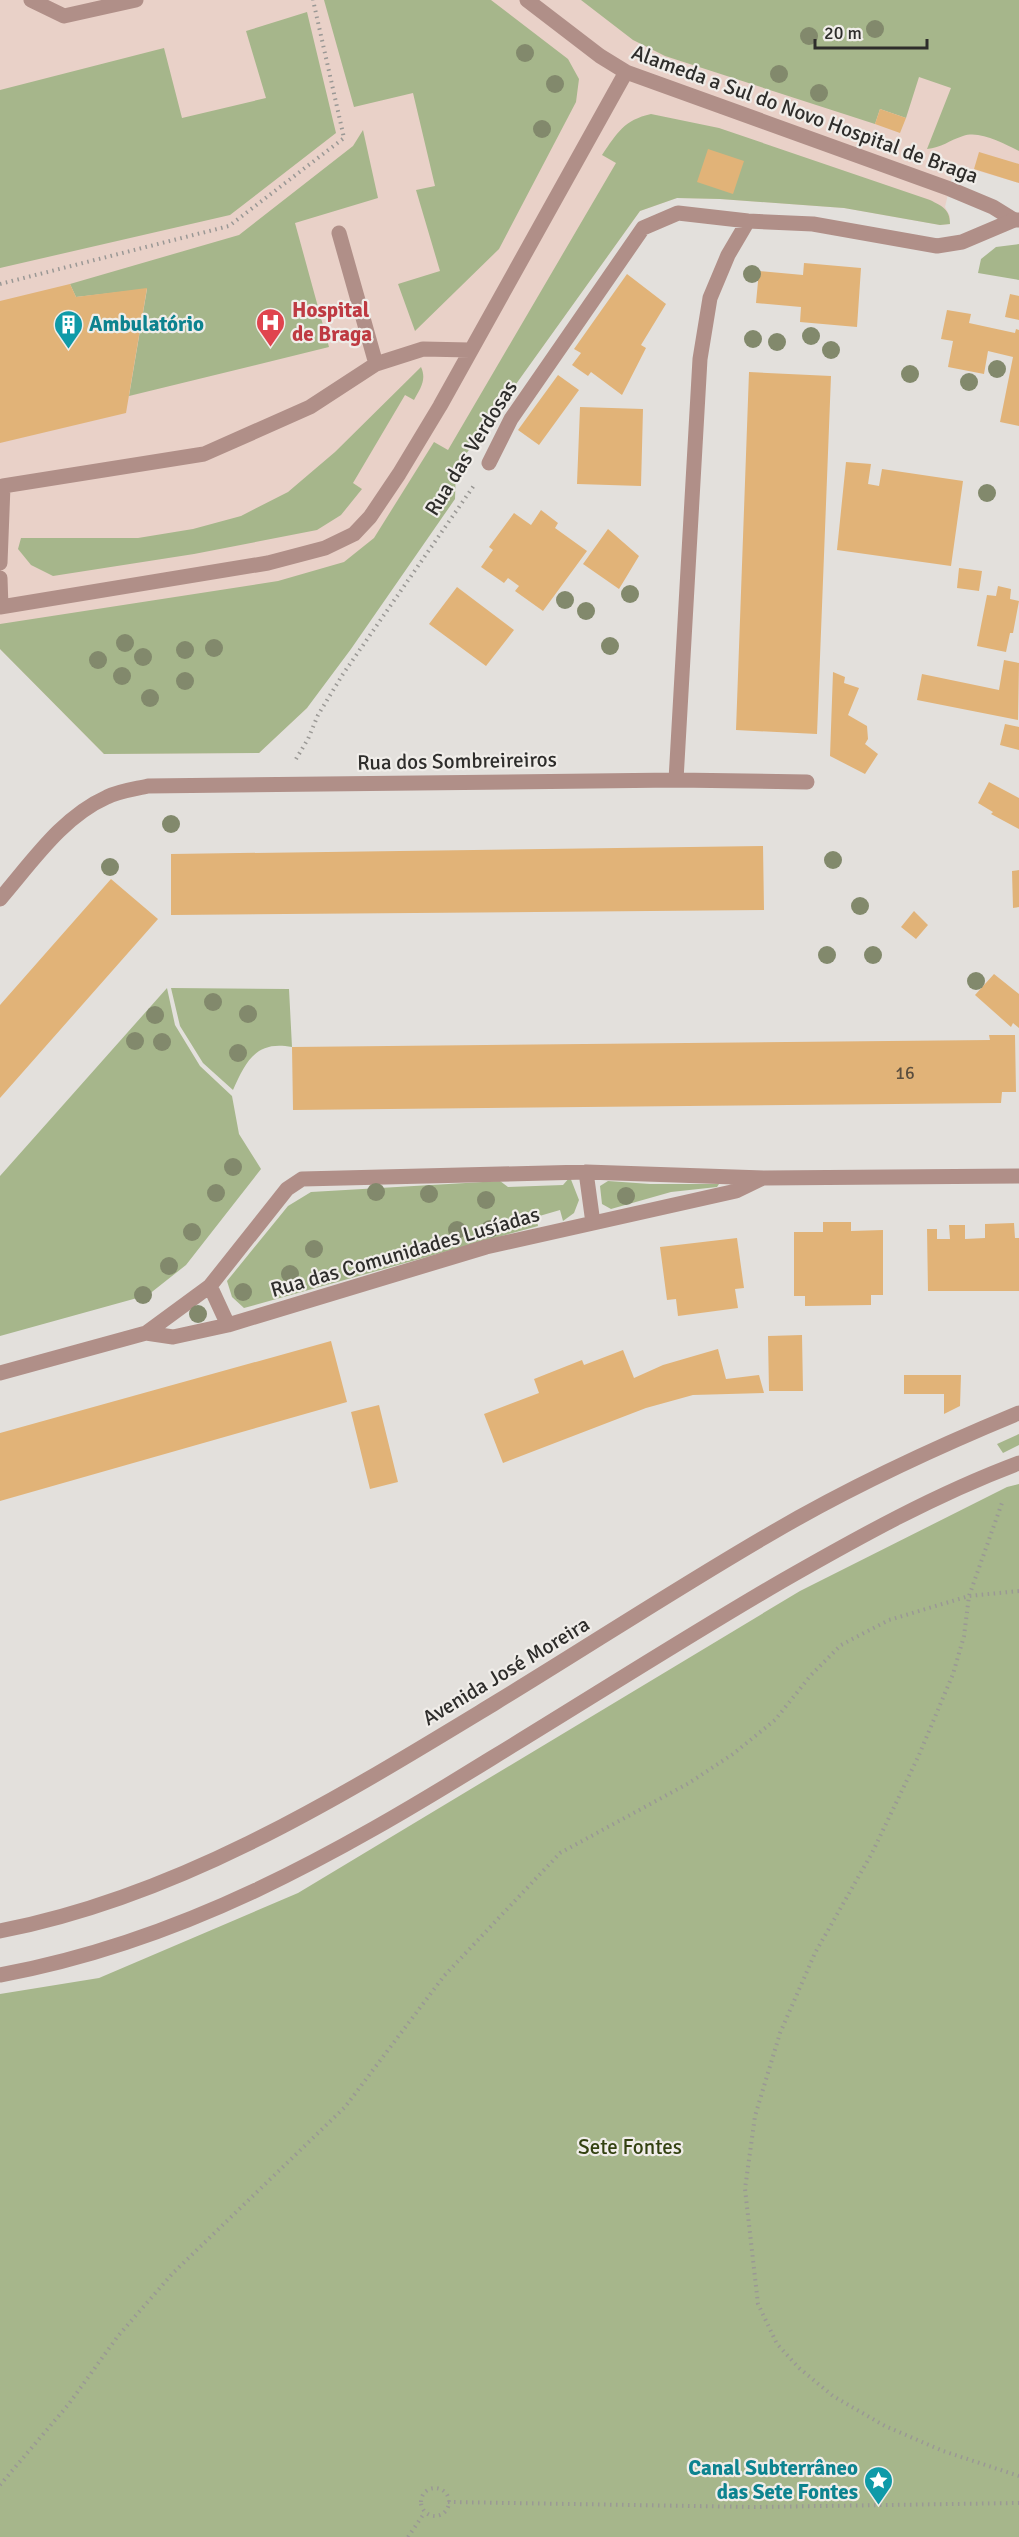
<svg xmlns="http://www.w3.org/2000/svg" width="1019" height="2537" font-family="Signika,sans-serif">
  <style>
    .medical { fill: #e9d1c8 }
    .green { fill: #a6b68b }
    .building { fill: #e1b378 }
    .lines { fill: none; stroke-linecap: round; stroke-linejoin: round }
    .path { stroke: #9a9895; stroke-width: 4; stroke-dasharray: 1.5 4.5; stroke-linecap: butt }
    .service { stroke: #b08f88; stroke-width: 15 }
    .minor { stroke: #b08f88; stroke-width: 15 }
    .tertiary { stroke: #b08f88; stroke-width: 15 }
    .tree { fill: #82896c }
    .labels { text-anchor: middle; stroke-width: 4.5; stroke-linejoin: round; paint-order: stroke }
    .number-label { font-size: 18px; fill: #5b4e3e }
    .street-label { font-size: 21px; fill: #2e2d2b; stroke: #f0ede9 }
    .health-label { font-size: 21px; font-weight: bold; fill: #be3a42; stroke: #f0ede9; text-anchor: start }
    .culture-label { font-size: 21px; font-weight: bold; fill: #0d838f; stroke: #f0ede9; text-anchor: start }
    .park-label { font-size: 21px; fill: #334111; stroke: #f0ede9 }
  </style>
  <rect width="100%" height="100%" fill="#e3e0dc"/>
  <path class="medical" d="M0,0H1019V183L955,164L945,207L950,216V224L940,225L844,208L720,199L677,198L640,211L338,631L307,708L259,753L104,754L0,649Z"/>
  <path class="green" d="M324,0H491L568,59L579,79L576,102L499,249L415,331L398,284L440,271L416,190L435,186L413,93L354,107Z
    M581,0H1019V151C1004,144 980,130 963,136C950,140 941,148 927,149L951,88L919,77L906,118L880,109L875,124L665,56L633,40Z
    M307,12L336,133L230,215L0,268V90L164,48L182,118L266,98L246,31Z
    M651,114L719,128L930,200C942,206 950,209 950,224L940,225L844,208L720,199L677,198L640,211L456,468L455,499L351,649L307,708L259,753L104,754L0,649V624L278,581L344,562L374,538L434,442L448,450L616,163L602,155C617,133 624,120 651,114Z
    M363,130L378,198L295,223L329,347L129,396L147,289L76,297L70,284L239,235L353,146Z
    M1019,244V280L978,273L981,259L996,247Z
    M421,367C427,380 420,389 414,400L405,395L353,483L362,489L341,515L317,530L194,554L53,576L31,565L18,549L21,538H138L193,529L241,516L288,492L335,452Z
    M167,988L175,1025L200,1066L232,1096L239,1134L261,1169L186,1265L148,1295L0,1336V1176Z
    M171,988L289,989L292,1047C256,1040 246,1061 233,1090L203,1063L180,1026Z
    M570,1177L579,1200L574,1213L563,1221L560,1210L536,1217L538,1226L244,1308L232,1297L227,1281L288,1206L311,1192L500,1181L508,1187L563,1185Z
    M608,1181L650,1184H719L717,1187L671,1192L611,1209L602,1204L600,1186Z
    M1019,1434V1445L1003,1453L997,1444Z
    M1019,1484V2537H0V1994L99,1978L298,1893L800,1591L1007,1487Z"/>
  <path class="building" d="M880,109L906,118L900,133L875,124Z
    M708,149L744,161L733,194L697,182Z
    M979,152L1019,164V183L974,169Z
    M804,263L861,268L857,327L800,322L801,307L756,303L759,271L803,275Z
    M627,274L666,304L641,345L646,348L622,395L591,372L588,376L572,365L581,353L574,349Z
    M70,284L76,297L147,288L126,413L0,443V301Z
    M1010,294L1019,296V320L1005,317Z
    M947,310L971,314L969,323L1015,333L1016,329L1019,330V426L1000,422L1013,357L988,351L984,374L948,367L953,341L941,339Z
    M749,372L831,376L817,734L736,730Z
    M558,375L579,390L539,445L518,430Z
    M580,407L643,409L641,486L577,484Z
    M846,462L871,464L868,484L879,486L882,469L963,481L951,566L837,550Z
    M541,510L558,523L555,528L587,551L543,611L515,591L519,586L508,578L504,583L481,567L493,550L489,547L514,513L531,525Z
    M608,529L639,556L619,589L583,564Z
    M959,568L982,571L979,591L957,588Z
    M998,586L1011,589L1010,599L1019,601L1013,633H1010L1006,652L977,646L987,595L996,596Z
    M457,587L514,630L486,666L429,624Z
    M1004,660L1019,663L1018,720L917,700L922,674L999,690Z
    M833,672L845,677L844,683L859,688L848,715L867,726L868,739L865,744L878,754L865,774L830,756Z
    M1005,724L1019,727V750L1000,745Z
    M989,782L1019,798V829L991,814L993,812L978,803Z
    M763,846L764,910L171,915V854Z
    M1019,870V907L1013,908L1012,871Z
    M111,879L158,919L0,1098V1005Z
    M914,911L928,925L916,939L901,927Z
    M994,974L1019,994V1028L1013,1023L1011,1027L975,995Z
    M989,1035H1015L1016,1092H1002L1001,1103L293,1110L292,1047L990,1040Z
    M823,1222H851V1231L883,1230V1295H871V1305L805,1306V1296H794V1232H823Z
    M1014,1223L1015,1238H1019V1291H928L927,1229H937V1239H950L949,1225H965V1239L985,1238V1224Z
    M737,1238L744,1288L735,1289L738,1308L678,1316L676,1299L667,1300L660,1247Z
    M802,1335L803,1391H769L768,1336Z
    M331,1341L347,1402L0,1501V1433Z
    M718,1349L726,1379L759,1375L764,1393L693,1395L646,1408L503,1463L484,1414L539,1393L534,1379L582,1360L584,1365L623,1350L634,1378L663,1365Z
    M904,1375H961L960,1406L944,1414V1394H904Z
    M379,1405L398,1482L370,1489L351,1412Z"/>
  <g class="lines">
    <path class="path" d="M0,284L229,226L344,138L313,0
      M296,759L308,739L318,715L343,674L475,484
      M1019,1591L969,1596L964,1636L953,1674L919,1755L872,1853L815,1953L780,2033L755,2116L745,2189L758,2304L777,2344L799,2368L833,2396L885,2426L943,2451L1019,2476
      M0,2485L68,2405L118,2336L172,2274L345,2107L444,1976L560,1853L689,1783L733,1754L775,1720L811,1675L841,1645L889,1620L969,1596L1003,1500
      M421 2502a14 14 0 1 1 28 0a14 14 0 1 1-28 0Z
      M448,2502L755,2507L1019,2503
      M408,2537L425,2512"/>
    <path class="service" d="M31,0L64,16L136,0
      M527,0L600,56L626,72L950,189L993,207L1014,220
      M339,233L376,364
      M0,563L3,486L204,454L310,407L376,364L423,349L470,350
      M0,578L1,607
      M0,607L268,563L325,548L354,534L370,517L399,474L440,406L626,72"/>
    <path class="minor" d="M489,463L511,419L643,228L678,213L748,221L813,224L937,246L962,242L1014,220H1019
      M676,780L700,359L710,298L728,255L748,221
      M0,899C32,862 62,817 107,797C119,791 135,789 148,786L676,780L807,782
      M586,1172L593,1223
      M210,1286L228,1325
      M146,1333L173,1337L228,1325L486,1247L736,1191L763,1178
      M0,1373L146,1333L210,1286L287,1189L302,1179L586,1172L764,1178L1019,1176"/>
    <path class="tertiary" d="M0,1931C181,1896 340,1797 495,1703C587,1647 677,1588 770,1534C850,1487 934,1448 1019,1413
      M0,1975C184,1941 335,1855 492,1758C589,1699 684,1638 782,1581C859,1537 936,1494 1019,1463"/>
  </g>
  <g class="tree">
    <circle cx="875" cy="29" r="9"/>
    <circle cx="809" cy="36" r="9"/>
    <circle cx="525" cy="53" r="9"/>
    <circle cx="779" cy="74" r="9"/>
    <circle cx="555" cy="84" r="9"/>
    <circle cx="819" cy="93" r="9"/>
    <circle cx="542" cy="129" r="9"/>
    <circle cx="752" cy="274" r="9"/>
    <circle cx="811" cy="336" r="9"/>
    <circle cx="753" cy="339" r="9"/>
    <circle cx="777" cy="342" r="9"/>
    <circle cx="831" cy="350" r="9"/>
    <circle cx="997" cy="369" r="9"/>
    <circle cx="910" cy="374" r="9"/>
    <circle cx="969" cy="382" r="9"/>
    <circle cx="987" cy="493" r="9"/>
    <circle cx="630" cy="594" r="9"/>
    <circle cx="565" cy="600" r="9"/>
    <circle cx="586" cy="611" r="9"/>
    <circle cx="125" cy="643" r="9"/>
    <circle cx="610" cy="646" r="9"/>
    <circle cx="214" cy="648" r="9"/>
    <circle cx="185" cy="650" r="9"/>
    <circle cx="143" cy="657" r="9"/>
    <circle cx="98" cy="660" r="9"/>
    <circle cx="122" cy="676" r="9"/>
    <circle cx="185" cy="681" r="9"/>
    <circle cx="150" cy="698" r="9"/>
    <circle cx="171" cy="824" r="9"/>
    <circle cx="833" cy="860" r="9"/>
    <circle cx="110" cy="867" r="9"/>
    <circle cx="860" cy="906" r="9"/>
    <circle cx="827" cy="955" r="9"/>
    <circle cx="873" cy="955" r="9"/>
    <circle cx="976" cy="981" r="9"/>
    <circle cx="213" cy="1002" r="9"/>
    <circle cx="248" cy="1014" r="9"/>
    <circle cx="155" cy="1015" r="9"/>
    <circle cx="135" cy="1041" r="9"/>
    <circle cx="162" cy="1042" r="9"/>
    <circle cx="238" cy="1053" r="9"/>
    <circle cx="233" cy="1167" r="9"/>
    <circle cx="376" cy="1192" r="9"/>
    <circle cx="216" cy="1193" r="9"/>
    <circle cx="429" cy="1194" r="9"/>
    <circle cx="626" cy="1196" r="9"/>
    <circle cx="486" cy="1200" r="9"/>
    <circle cx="490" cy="1229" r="9"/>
    <circle cx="457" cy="1230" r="9"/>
    <circle cx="192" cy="1232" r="9"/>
    <circle cx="314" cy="1249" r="9"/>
    <circle cx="169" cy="1266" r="9"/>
    <circle cx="290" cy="1274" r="9"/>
    <circle cx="243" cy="1292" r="9"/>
    <circle cx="143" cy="1295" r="9"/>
    <circle cx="198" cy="1314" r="9"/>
  </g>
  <defs>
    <symbol id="hospital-pin" viewBox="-11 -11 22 30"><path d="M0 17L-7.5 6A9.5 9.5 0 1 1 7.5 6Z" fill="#e0444e" stroke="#f0ede9"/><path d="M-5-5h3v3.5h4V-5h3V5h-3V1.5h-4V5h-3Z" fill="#fff"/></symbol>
    <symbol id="building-pin" viewBox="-11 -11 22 30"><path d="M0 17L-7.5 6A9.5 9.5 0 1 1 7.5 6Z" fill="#0f9aa8" stroke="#f0ede9"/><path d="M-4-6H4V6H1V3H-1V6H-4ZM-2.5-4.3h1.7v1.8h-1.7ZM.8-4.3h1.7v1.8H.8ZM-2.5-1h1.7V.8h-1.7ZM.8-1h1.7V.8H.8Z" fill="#fff"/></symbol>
    <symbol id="sight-pin" viewBox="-11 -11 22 30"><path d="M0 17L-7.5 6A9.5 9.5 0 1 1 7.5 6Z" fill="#0f9aa8" stroke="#f0ede9"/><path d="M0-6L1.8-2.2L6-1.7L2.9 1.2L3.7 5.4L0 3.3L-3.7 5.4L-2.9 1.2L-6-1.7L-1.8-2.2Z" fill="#fff"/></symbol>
  </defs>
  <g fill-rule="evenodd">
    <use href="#hospital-pin" x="254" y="306" width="33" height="45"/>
    <use href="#building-pin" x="52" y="308" width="33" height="45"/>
    <use href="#sight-pin" x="862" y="2464" width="33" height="45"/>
  </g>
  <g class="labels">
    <g class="number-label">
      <text x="905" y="1079">16</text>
    </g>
    <g class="street-label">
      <text transform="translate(805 114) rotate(20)" y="7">Alameda a Sul do Novo Hospital de Braga</text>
      <text transform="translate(471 448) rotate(-58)" y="7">Rua das Verdosas</text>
      <text transform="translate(457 761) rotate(-1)" y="7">Rua dos Sombreireiros</text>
      <text transform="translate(405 1252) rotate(-16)" y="7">Rua das Comunidades Lusíadas</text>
      <text transform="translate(506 1671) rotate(-31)" y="7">Avenida José Moreira</text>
    </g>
    <g class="health-label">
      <text x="292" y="317">Hospital<tspan x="292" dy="24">de Braga</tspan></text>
    </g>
    <g class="culture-label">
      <text x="89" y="331">Ambulatório</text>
      <text x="858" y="2475" text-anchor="end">Canal Subterrâneo<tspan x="858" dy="24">das Sete Fontes</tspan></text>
    </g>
    <g class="park-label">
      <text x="630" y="2154">Sete Fontes</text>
    </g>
  </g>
  <path d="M815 39v9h112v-9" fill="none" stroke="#2e2d2b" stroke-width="3"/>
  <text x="824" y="39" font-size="18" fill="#2e2d2b" stroke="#f0ede9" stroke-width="4.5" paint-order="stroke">20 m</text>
</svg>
